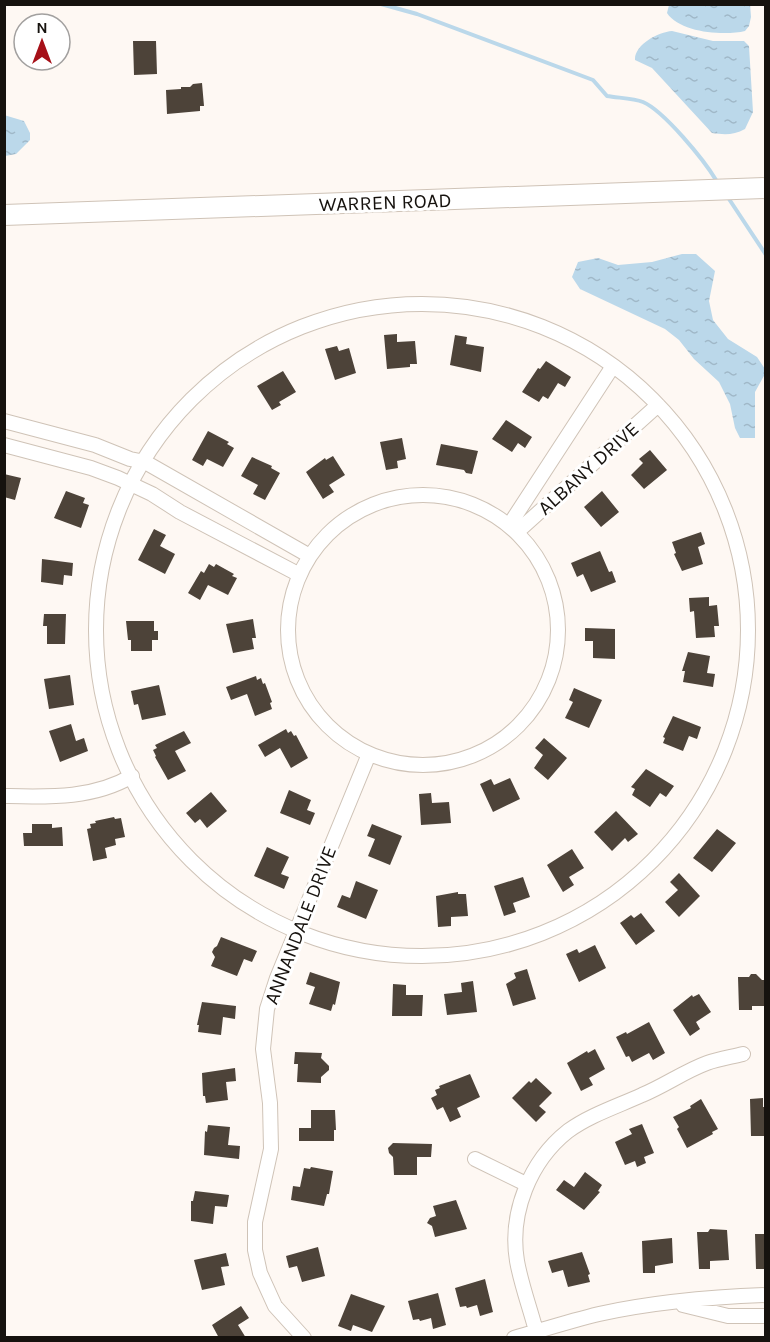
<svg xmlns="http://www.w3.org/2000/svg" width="770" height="1342" font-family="Karla,sans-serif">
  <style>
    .water { fill: url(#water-ripples) }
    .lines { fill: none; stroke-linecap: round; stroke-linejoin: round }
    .stream { stroke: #bbd8ea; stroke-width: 4 }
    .building { fill: #4d4339 }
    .street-casing { stroke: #cfc3b7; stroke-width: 16 }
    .secondary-casing { stroke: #cfc3b7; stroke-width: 22 }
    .street { stroke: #fff; stroke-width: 14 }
    .secondary { stroke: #fff; stroke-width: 20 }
    .labels { text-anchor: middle; stroke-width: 6; stroke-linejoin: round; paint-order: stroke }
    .street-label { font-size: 20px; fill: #16120e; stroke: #fff }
  </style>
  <defs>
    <pattern id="water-ripples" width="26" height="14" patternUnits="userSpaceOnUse" patternTransform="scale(1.5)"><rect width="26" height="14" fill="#bbd8ea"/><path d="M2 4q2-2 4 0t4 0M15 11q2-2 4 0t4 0" fill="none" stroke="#a0b8c8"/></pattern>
  </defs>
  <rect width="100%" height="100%" fill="#fef8f3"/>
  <path class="water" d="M750,4L751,17L749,26L745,31C725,36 680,33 667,13L669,5Z
    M672,31L713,41H744L749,46L753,112L745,129C734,135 725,135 712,133L652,68L635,60C634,45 658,32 672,31Z
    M4,115L24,121L30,133V140L16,154L5,156Z
    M682,254H696L715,271L709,301L713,320L728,339L757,357L765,369V374L755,392V438H740L735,428L730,404L719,382L694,359L679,340L665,329L580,289L572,277L578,262L598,258L618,265L652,262Z"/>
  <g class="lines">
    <path class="stream" d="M381,4L417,14L593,80L607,96C618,98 633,98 643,102C664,111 704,160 716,180
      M729,199L766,255"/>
  </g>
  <path class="building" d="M133,41H156L157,74L134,75Z
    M202,83L204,106H200V111L167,114L166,90L181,89V87H190L193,84Z
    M397,334V342L415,341L417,364H410V367L387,369L384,335Z
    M455,335L467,337L466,344L484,347L481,372L450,365Z
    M337,346L339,351L349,348L356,373L335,380L325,349Z
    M546,361L571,377L565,387L558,383L548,399L543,396L539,402L522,392L538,368L540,369Z
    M283,371L296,392L279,402L281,405L272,410L257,386Z
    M506,420L532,437L525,448L518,443L512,452L492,439Z
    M208,431L229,442L227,444L234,448L223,467L207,459L203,466L192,460Z
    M402,438L406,459L397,461L398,468L386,470L380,442Z
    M441,444L478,451L472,474L466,473L464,470L436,465Z
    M650,450L667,470L644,489L631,475L643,463L639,459Z
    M333,456L345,475L329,485L334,492L323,499L306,472L325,458L326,460Z
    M252,457L272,466L271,468L280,473L265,500L253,494L258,485L241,476Z
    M4,474L21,478L15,500L4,497Z
    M66,491L85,498L83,503L89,505L81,528L54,518Z
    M602,491L619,512L601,527L584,507Z
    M154,529L166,535L160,546L175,554L165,574L138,560Z
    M701,532L705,544L698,547L703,564L682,571L674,554L676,553L672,542Z
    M600,551L609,572L612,571L616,582L591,592L583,574L577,577L571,563Z
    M42,559L73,563L72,576L64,575L63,585L41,582Z
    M209,564L214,567L216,564L234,574L232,576L237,578L228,595L208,585L200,600L188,593L201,571L204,573Z
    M709,597V606L717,605L719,626H714L715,637L696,638L694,611L690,612L689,598Z
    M44,614H66L65,644H47V626H43Z
    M253,619L256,638H252L254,649L233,653L226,624Z
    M126,621H154V631H158V640H152V651H131V640H128Z
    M585,628L615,629V659L593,658V641H585Z
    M688,652L710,656L707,673L715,674L713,687L683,682L685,671H682Z
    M70,675L74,705L49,709L44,679Z
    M256,676L257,680L261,678L263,684L265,683L272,702L270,703L272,709L255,716L247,694L231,700L226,687Z
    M159,685L166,715L142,720L138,704L134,705L131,691Z
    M574,688L602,700L589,728L565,718L573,702L569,700Z
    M673,716L701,727L697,739L689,736L683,751L663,743L665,738L663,737Z
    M71,724L76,741L84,738L88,751L60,762L49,731Z
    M286,729L288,733L291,731L294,736L296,735L308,758L291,768L280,748L265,757L258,745Z
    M184,731L191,743L175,751L186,771L168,780L155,757L156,756L153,750L157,748L155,745Z
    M544,738L567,758L548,780L534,768L543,755L535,748Z
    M646,769L674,786L666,797L660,793L650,807L632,795L635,789L631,787Z
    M510,778L520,799L493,812L480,784L491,779L494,785Z
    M289,790L311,800L307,810L315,813L310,825L280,813Z
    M211,792L227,811L207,828L200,819L195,823L186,813Z
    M431,793L432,803L449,802L451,823L421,825L419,794Z
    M616,811L638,834L628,842L625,838L612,851L594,832Z
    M114,817L115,819L121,818L125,837L115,839L116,845L105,848L107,858L93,861L87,829L91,828L90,824L96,823L95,821Z
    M32,824H52V828L62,827L63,846H24L23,833H32Z
    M372,824L402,836L390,865L368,856L375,839L367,836Z
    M717,829L736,843L712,872L693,858Z
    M267,847L289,857L281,874L289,877L284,889L254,876Z
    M572,849L584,868L569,877L574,885L563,892L547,865Z
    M679,873L700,896L679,917L665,902L678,890L670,882Z
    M523,877L530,897L513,903L516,912L504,916L494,886Z
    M356,881L378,890L366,919L337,907L342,895L350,898Z
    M458,892V894H466L468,916L451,917V926L438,927L436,896Z
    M641,913L655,931L636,945L620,923L631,915L634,918Z
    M221,937L257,951L252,962L244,959L237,976L211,966L215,957L212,952L214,948L217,946Z
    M595,945L606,968L579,982L566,954L577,949L579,953Z
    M527,969L536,999L513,1006L506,984L516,978L514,973Z
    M310,972L340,982L335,1005L333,1004L331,1011L309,1004L315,987L306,984Z
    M751,974H756L762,980H765V1006H752V1010H739L738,977H749Z
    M473,981L477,1012L447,1015L444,994L462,992L461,983Z
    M393,984L406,985V995H423L422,1016H392Z
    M699,994L711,1012L696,1022L700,1029L690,1036L673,1010L692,995L693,997Z
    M202,1002L236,1006L235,1019L223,1017L221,1035L198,1032L199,1025H197Z
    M649,1022L665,1053L653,1060L649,1053L632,1062L629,1056L626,1057L616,1037L626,1032L627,1034Z
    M595,1049L605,1069L589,1078L593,1085L581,1091L567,1063L587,1051L588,1053Z
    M295,1052L322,1053L321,1058L329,1066V1070L321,1077V1083L297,1082L298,1064H294Z
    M235,1068L236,1081L226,1082L228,1100L206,1103L205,1096H203L202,1073Z
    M470,1074L480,1097L457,1108L461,1117L450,1122L443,1107L437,1110L431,1098L437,1095L435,1090L440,1088L439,1086Z
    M536,1078L552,1093L539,1106L546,1112L536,1122L512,1098L529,1081L531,1083Z
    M763,1098V1107H765V1136H751L750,1099Z
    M701,1099L718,1129L712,1132L713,1134L687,1148L677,1129L679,1127L673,1117L691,1108L690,1106Z
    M311,1110H335L336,1130H334V1141H299V1128H311Z
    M642,1124L654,1153L644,1157L646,1163L637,1167L635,1161L625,1165L615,1142L632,1134L629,1129Z
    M208,1125L230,1127L228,1145L240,1146L239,1159L204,1155L205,1131L207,1132Z
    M393,1143L432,1144L431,1157H417V1175H394L393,1157L389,1153L388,1148Z
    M311,1167L333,1171L329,1194H327L324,1206L291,1200L293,1186L300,1187L304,1168L310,1169Z
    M585,1172L602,1185L598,1191L600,1192L584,1210L556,1190L564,1180L574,1187Z
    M195,1191L229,1195L227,1207L215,1206L213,1224L191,1221V1201H193Z
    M456,1200L467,1229L435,1237L432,1226L427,1223L430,1218L436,1216L433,1206Z
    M710,1229L727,1230L729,1260L710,1261V1269H699L697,1232H708Z
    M755,1234H765V1269H756Z
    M672,1238L673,1263L655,1266V1273H643L642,1241Z
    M318,1247L325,1276L302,1282L297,1266L289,1268L286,1256Z
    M582,1252L590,1274L588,1275L590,1282L568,1287L563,1270L552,1273L548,1261Z
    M226,1253L229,1266L221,1267L225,1285L202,1290L194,1260Z
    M485,1279L493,1312L480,1316L477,1305L467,1308L466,1306L460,1307L455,1288Z
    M438,1293L446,1325L433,1329L431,1318L420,1321L419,1319L413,1320L408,1301Z
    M351,1294L385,1306L372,1332L353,1325L351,1331L338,1326Z
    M241,1306L249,1318L238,1325L246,1338H219L212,1325Z"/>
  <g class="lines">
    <defs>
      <path id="street" d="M96 630a326 326 0 1 1 652 0a326 326 0 1 1-652 0Z
        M4,421L95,445L130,459L145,462L308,555
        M4,445L91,468L118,478L152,494L180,512L298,574
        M288 630a135 135 0 1 1 270 0a135 135 0 1 1-270 0Z
        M510,524L613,366
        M517,532L658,405
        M4,796C49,797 93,799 132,776
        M475,1159L526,1184
        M683,1305L728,1316H766
        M536,1331C530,1308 521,1284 517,1261C509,1213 530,1161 568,1131C590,1115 618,1106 642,1095C664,1086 685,1071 707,1063C718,1059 731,1057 743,1054
        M304,1338L275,1306L260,1273L255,1250V1222L271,1149L270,1103L263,1049L267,1009L277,978L369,754
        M514,1338C542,1330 570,1321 599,1314C654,1302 710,1297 766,1295"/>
      <path id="secondary" d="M4,215L766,188"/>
    </defs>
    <use href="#street" class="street-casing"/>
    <use href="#secondary" class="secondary-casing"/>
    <use href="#street" class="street"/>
    <use href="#secondary" class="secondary"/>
  </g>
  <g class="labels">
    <g class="street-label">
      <text transform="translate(385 202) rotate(-2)" y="7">WARREN ROAD</text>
      <text transform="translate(588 468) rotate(-42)" y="7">ALBANY DRIVE</text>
      <text transform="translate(300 925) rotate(-69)" y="7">ANNANDALE DRIVE</text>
    </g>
  </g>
  <rect width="770" height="1342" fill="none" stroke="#16120e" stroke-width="12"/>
  <g transform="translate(42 42)"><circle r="28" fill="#ffffff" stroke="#a2a09f" stroke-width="1.5"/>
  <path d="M0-4.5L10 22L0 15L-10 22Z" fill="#a61018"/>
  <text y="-9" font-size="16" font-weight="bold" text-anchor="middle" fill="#16120e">N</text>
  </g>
</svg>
